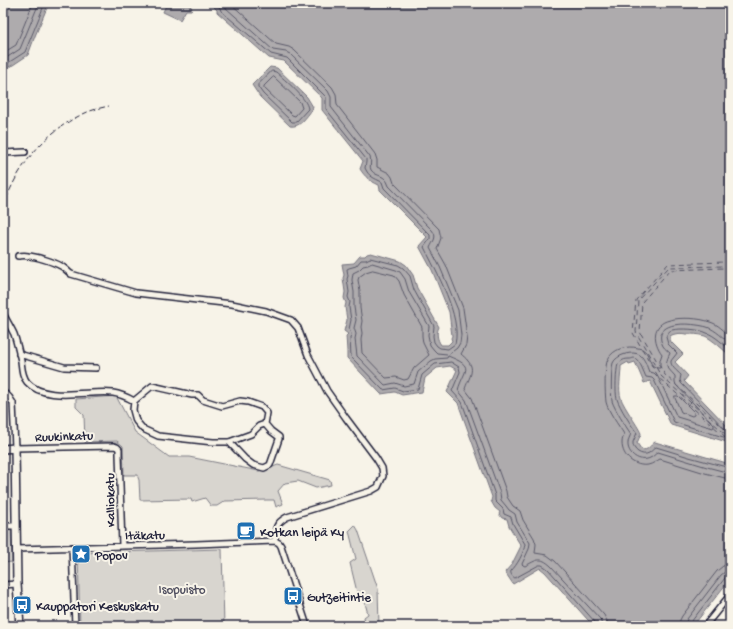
<svg xmlns="http://www.w3.org/2000/svg" width="733" height="629" font-family="'Gochi Hand',sans-serif">
  <style>
    .green { fill: #d8d5cf; stroke: #7d7c85 }
    .water { fill: #aeabad; stroke: #76747f }
    .lines { fill: none; stroke-linecap: round; stroke-linejoin: round }
    .shore { stroke: #5a5969; stroke-width: 1 }
    .ferry { stroke: #535263; stroke-width: 1; stroke-dasharray: 5 4; stroke-linecap: butt }
    .minor-casing { stroke: #22223b; stroke-width: 8 }
    .secondary-casing { stroke: #22223b; stroke-width: 10 }
    .minor { stroke: #f7f3e8; stroke-width: 5 }
    .secondary { stroke: #f7f3e8; stroke-width: 7 }
    .rail { stroke: #22223b; stroke-width: 1; stroke-dasharray: 6 3; stroke-linecap: butt }
    .labels { text-anchor: middle; stroke-width: 4; stroke-linejoin: round; paint-order: stroke }
    .street-label { font-size: 13px; fill: #22223b; stroke: #f7f3e8 }
    .poi-label { font-size: 13px; fill: #22223b; stroke: #f7f3e8; text-anchor: start }
    .park-label { font-size: 13px; fill: #504f60; stroke: #f7f3e8 }
  </style>
  <rect width="100%" height="100%" fill="#f7f3e8"/>
  <filter id="ink" filterUnits="userSpaceOnUse"><feTurbulence type="fractalNoise" baseFrequency=".025" numOctaves="2"/><feDisplacementMap in="SourceGraphic" scale="8" xChannelSelector="R" yChannelSelector="G"/><feConvolveMatrix kernelMatrix="1 2 1 2 8 2 1 2 1" color-interpolation-filters="sRGB"/></filter>
  <g filter="url(#ink)">
    <path class="green" d="M116,396L135,432L169,457H189L259,471L270,468L278,465L330,480L331,485L316,488L298,481L285,483L278,491L283,504L276,507L274,500H267L225,501L217,506H211L205,498L192,502L191,499L140,500L139,480L137,475H124L123,446L117,441L85,442L84,415L76,407V399Z
      M355,525L358,530L378,589L379,626H366L364,617L368,614L362,592H357L350,563L356,559L349,531Z
      M11,528L12,562L3,563V529Z
      M222,549L224,626H80L78,553Z"/>
    <path class="water" d="M3,3H49L35,36L28,55L13,65L3,70Z
      M167,3H189L192,9L191,10H186L180,20L163,12Z
      M210,3H730V356C725,351 712,339 705,336C699,334 692,334 686,334C681,333 675,333 670,336V338L671,342L683,354L675,362L688,376L684,381L730,429V443L671,425L650,381L644,383L635,362L629,364L628,362L621,366C621,376 618,389 621,398C623,406 641,430 641,434C640,437 638,440 637,443L641,449C648,452 650,445 655,442L730,464V579L693,626H594L587,619L545,572L540,568L513,584L505,572L512,564L521,546L509,526L507,519L502,518L499,514L500,512L495,508L491,501L492,497L458,403L447,392L457,370L450,366L437,368L425,378L422,392L402,395L395,392L381,394L347,358V351L346,336L348,334L344,331L347,320L345,307L346,303L344,298L345,292L343,278L344,275L342,264L354,263L360,256H365L367,254L371,253L400,261L406,265L413,275L417,288L439,327C436,333 437,339 441,345H448L452,341L451,338L452,336L449,312L432,270L419,246L427,237L380,190L379,185C370,181 365,177 360,169L363,161L322,110V98L284,61L269,58L217,12V10Z
      M270,67L277,68L307,97L313,107L312,110C306,117 300,128 290,126L260,97L252,85Z"/>
    <g class="lines">
      <path class="shore" d="M215,3L220,8L221,11L271,54L287,58L326,97V109L366,159V162L365,168C369,177 374,178 382,182L384,188L430,235V239L424,247C436,271 462,317 455,344L448,349L440,348L437,346L434,342L433,336L434,326L414,290L410,276L403,268L398,265L370,258L366,260H361L356,266L349,268L347,269L348,276L347,279L349,292L348,297L350,302L349,307L351,320L349,329L351,334L350,338L351,357L383,390L395,388L403,391L418,389L422,375L435,364L451,362L459,367L460,372L452,391L462,402L495,495V501L503,509L504,514L511,517L513,524L525,544C524,553 517,565 511,571C510,574 513,577 515,578L539,565H542L548,569L595,622L597,626
        M222,3L226,8L273,50L286,52L290,54L328,91L331,97V107L370,157C372,161 369,167 371,170C377,178 385,173 389,186L432,230C438,237 433,241 430,248L440,267L458,310L461,335L460,343L457,348L448,355L447,354L437,353L434,350L430,345L428,335L429,326L409,292L405,279L400,272L396,270L372,263L368,265L363,266L359,270L353,273L352,280L354,292V307L356,320L354,328L356,334L355,339L357,356L385,385L395,383L404,386L414,384L418,372L431,361L435,359L447,358L448,356C476,367 464,369 458,390L466,400L500,493L501,500L506,506L509,510L515,514L517,522L530,543L529,549L522,564L523,565L525,566C537,560 540,556 551,566L600,619L601,622L602,626
        M230,3L276,44L289,47L294,50L332,87L336,94L337,105L375,154L377,160V167L389,173L392,177L394,183L439,229L441,238L437,249L446,265L463,308L467,336L466,345L461,354C463,356 466,358 468,361C476,370 468,379 465,389L472,398L506,491L507,497L513,506L520,511L523,520L534,538L536,544L535,553L547,555L555,561L604,615L607,621L608,626
        M3,53L16,45L33,3
        M3,60L20,49L39,3
        M3,65L11,61L25,52L45,3
        M272,71L276,72C285,80 307,98 308,109L296,122H292L263,94L258,87V85Z
        M274,77L300,102L302,108L295,116L292,115L264,88V86L272,78Z
        M373,270L394,275L399,281L404,295L422,327V336L423,343L429,355L414,368L408,379L404,380L396,377L386,378L362,353L361,340L362,333L361,327L362,321L360,308V291L358,280L359,277L366,272Z
        M730,336C724,331 718,324 710,322C700,318 680,317 670,320C651,324 653,342 662,354L660,360V368H658C657,368 654,366 653,366C647,359 650,350 638,348C627,345 613,349 608,359C604,366 605,394 606,402C608,411 619,426 624,434C623,437 622,440 622,443C622,457 635,467 648,465C653,464 656,461 660,459L705,473L725,478L730,479
        M730,343C723,338 716,330 707,327C696,324 666,320 661,334C660,338 661,342 663,346C665,349 668,351 670,353C664,366 666,366 675,376V382L676,385L714,425V426L713,428L677,417L658,377L654,373L649,372C647,367 645,359 640,355C633,350 616,355 613,363C611,369 611,395 612,401C614,408 626,427 631,434C630,436 628,440 628,443C627,454 640,463 650,458C653,457 655,454 658,452L707,467L730,473
        M730,350C725,345 714,335 707,333C700,329 680,328 672,330C669,331 667,333 666,337L668,344L677,353C676,355 672,359 671,361C670,366 678,372 681,375L680,380L681,383L726,430L730,431
        M675,396H678L694,412V415L692,416L681,412L675,398Z
        M730,439L674,422L654,380L652,378L646,377C644,373 640,361 636,359C634,357 632,359 630,359C624,359 622,360 618,364C616,371 615,392 617,399C619,406 632,427 637,433C636,436 634,439 633,442C632,450 642,457 649,453C652,451 654,448 656,447L689,457L730,468
        M679,626L680,620L682,616L717,571L723,566L730,565
        M685,626L687,619L721,575L725,572L730,571
        M690,626L691,622L725,578L727,577H730"/>
      <path class="ferry" d="M730,265L725,262L668,264L636,300L633,333L659,378L729,440H730
        M730,268L726,266L669,267L638,300L636,332L661,376L730,438
        M730,272L725,268L670,270L642,302L640,332L665,375L730,434"/>
      <defs>
        <path id="minor" d="M3,153L25,152
          M18,256C21,256 24,255 28,256C35,256 54,262 61,266C65,268 67,271 71,274L136,293L232,304L266,311L291,320L298,328L308,355L327,391L346,418L376,458L382,468L383,476L378,487L371,491L287,517C276,523 275,528 275,541
          M3,315H4C7,321 11,328 14,334C17,343 19,353 21,361C22,369 22,376 27,382C45,403 89,390 113,393C121,394 127,397 134,401L152,386L192,395H198L203,400L222,406L240,401L248,402L262,407L267,413L265,424
          M19,354L64,367L96,368
          M3,392L9,397L13,403L15,448L114,446L117,447L119,449V454L122,546
          M134,401L133,410L136,421L143,429L158,436L213,442H229L251,434L259,426L265,424L271,431L279,437V439L270,465L264,468L253,465L245,459L229,442
          M3,526H16
          M275,541L279,543L281,546L307,626
          M72,547L75,626
          M17,549L196,544L275,541
          M3,585L17,584
          M705,626L730,595"/>
        <path id="secondary" d="M3,449L15,448L17,584L20,626"/>
      </defs>
      <use href="#minor" class="minor-casing"/>
      <use href="#secondary" class="secondary-casing"/>
      <use href="#minor" class="minor"/>
      <use href="#secondary" class="secondary"/>
      <path class="rail" d="M3,208C16,168 44,132 83,114C91,110 100,108 109,106"/>
    </g>
  </g>
  <defs>
    <symbol id="cafe-square" viewBox="-11 -11 22 22"><rect x="-9" y="-9" width="18" height="18" rx="4" fill="#1f6fb2" stroke="#f7f3e8"/><path d="M-5.5-4.5H6V0H3Q3 3.5 0 3.5H-2.5Q-5.5 3.5-5.5 0ZM3-3.2v2h1.7v-2ZM-6 4.5H4V6H-6Z" fill="#fff"/></symbol>
    <symbol id="sight-square" viewBox="-11 -11 22 22"><rect x="-9" y="-9" width="18" height="18" rx="4" fill="#1f6fb2" stroke="#f7f3e8"/><path d="M0-6L1.8-2.2L6-1.7L2.9 1.2L3.7 5.4L0 3.3L-3.7 5.4L-2.9 1.2L-6-1.7L-1.8-2.2Z" fill="#fff"/></symbol>
    <symbol id="bus-square" viewBox="-11 -11 22 22"><rect x="-9" y="-9" width="18" height="18" rx="4" fill="#1f6fb2" stroke="#f7f3e8"/><path d="M-5-6H5V4H4V6H2V4H-2V6H-4V4H-5ZM-3.5-4V0h7V-4ZM-3.5 1.2v1.5H-2V1.2ZM2 1.2v1.5H3.5V1.2Z" fill="#fff"/></symbol>
  </defs>
  <g fill-rule="evenodd">
    <use href="#cafe-square" x="235" y="520" width="22" height="22"/>
    <use href="#sight-square" x="70" y="543" width="22" height="22"/>
    <use href="#bus-square" x="282" y="585" width="22" height="22"/>
    <use href="#bus-square" x="11" y="594" width="22" height="22"/>
  </g>
  <g class="labels">
    <g class="street-label">
      <text transform="translate(64 435) rotate(-2)" y="5">Ruukinkatu</text>
      <text transform="translate(109 500) rotate(-91)" y="5">Kalliokatu</text>
      <text transform="translate(145 534) rotate(-1)" y="5">Itäkatu</text>
    </g>
    <g class="poi-label">
      <text x="260" y="536">Kotkan leipä Ky</text>
      <text x="95" y="559">Popov</text>
      <text x="307" y="601">Gutzeitintie</text>
      <text x="36" y="610">Kauppatori Keskuskatu</text>
    </g>
    <g class="park-label">
      <text x="182" y="593">Isopuisto</text>
    </g>
  </g>
  <rect width="733" height="629" fill="none" stroke="#f7f3e8" stroke-width="16"/>
  <rect x="8" y="8" width="717" height="613" fill="none" stroke="#22223b" stroke-width="1.5" filter="url(#ink)"/>
</svg>
